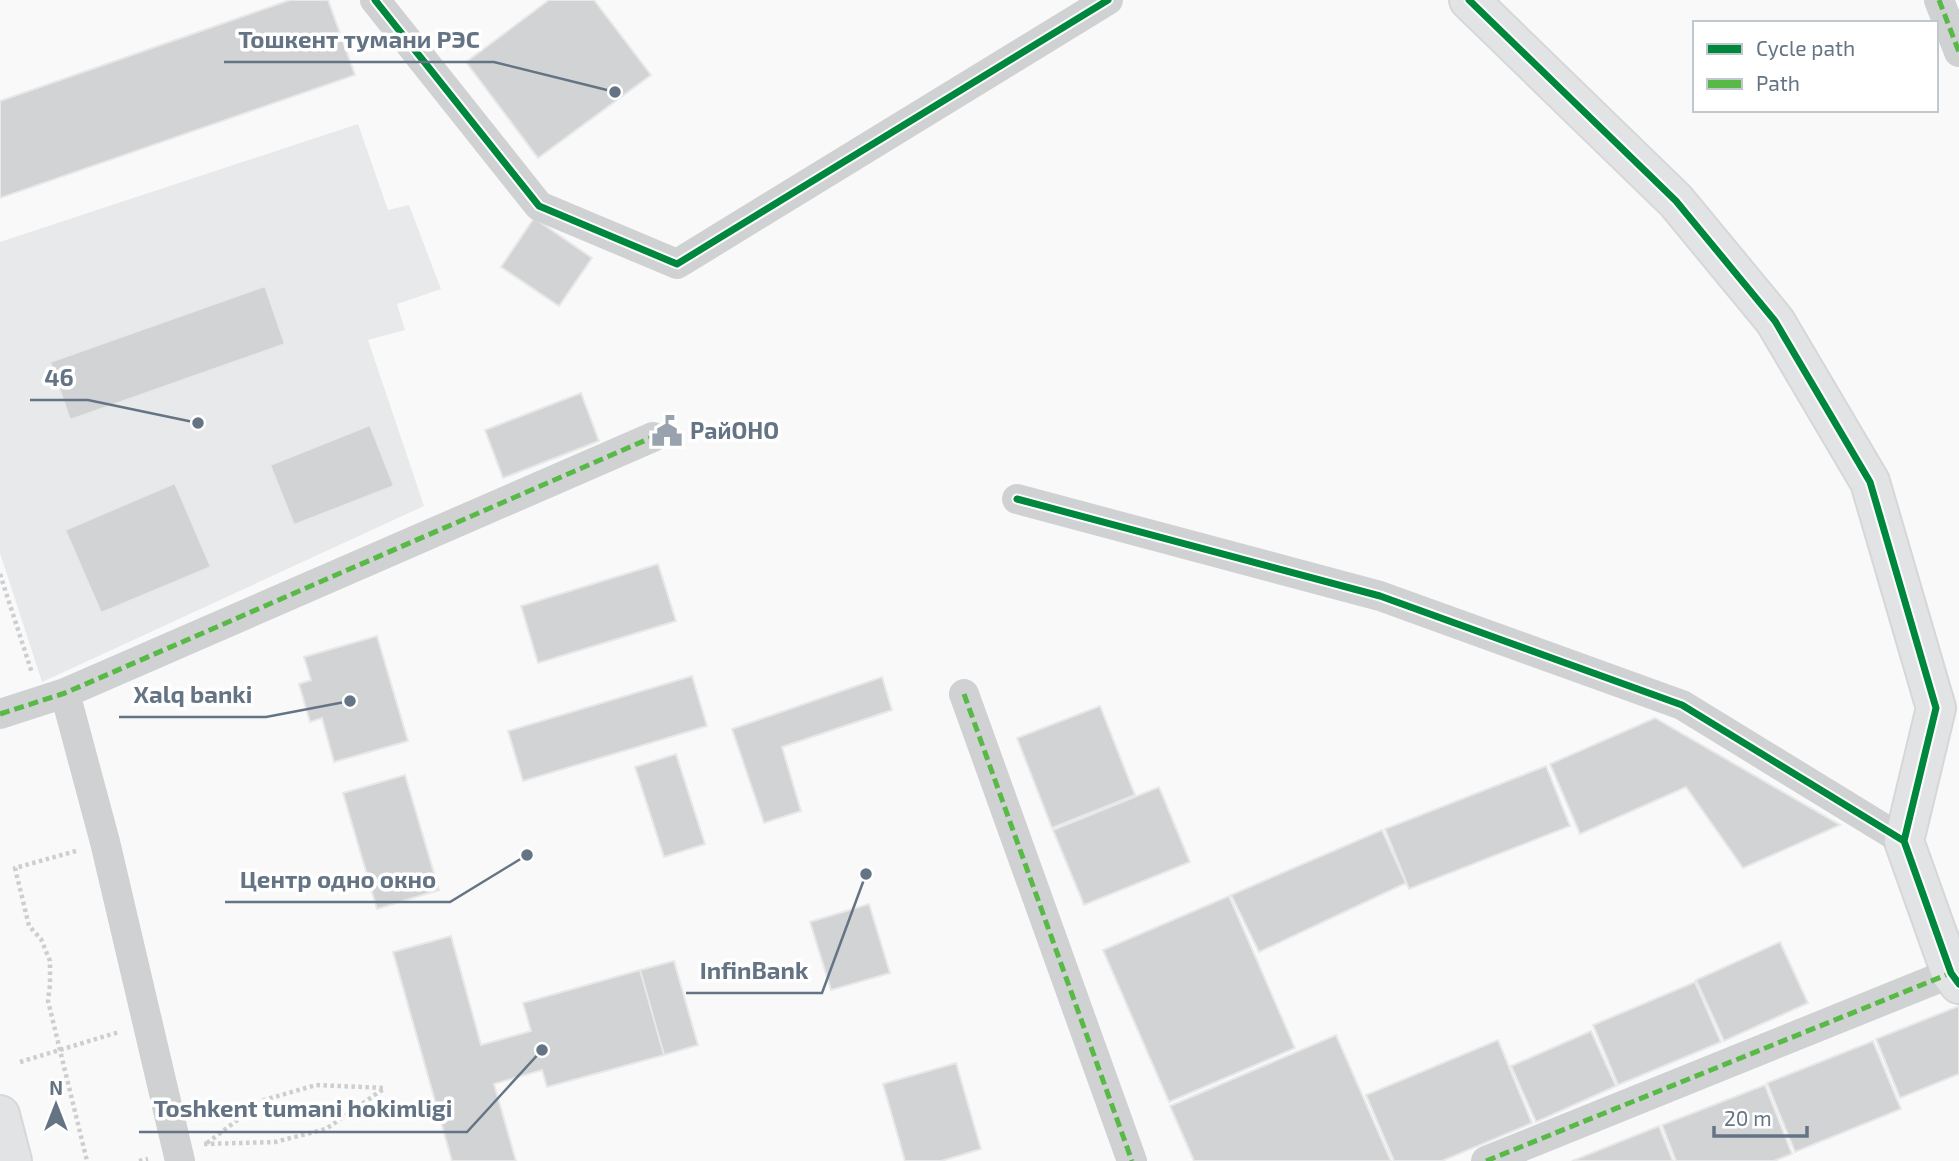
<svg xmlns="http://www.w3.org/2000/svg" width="1959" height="1161" font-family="'Exo 2',sans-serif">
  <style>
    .built { fill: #e8e9ea }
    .building { fill: #d1d3d4; stroke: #e8e8e8; stroke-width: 2 }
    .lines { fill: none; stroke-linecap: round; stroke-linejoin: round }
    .secondary-casing { stroke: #d6d7d8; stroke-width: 42 }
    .path { stroke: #cdcecf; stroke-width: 4.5; stroke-dasharray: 3.5 3.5; stroke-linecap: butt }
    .street { stroke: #cfd1d2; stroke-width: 30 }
    .secondary { stroke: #e2e3e4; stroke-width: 38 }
    .quiet { stroke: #58b947; stroke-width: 5; stroke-dasharray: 10 5; stroke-linecap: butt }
    .cycleway-casing { stroke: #fff; stroke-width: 11 }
    .cycleway { stroke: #00873e; stroke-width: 7 }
    .labels { text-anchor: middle; stroke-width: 7; stroke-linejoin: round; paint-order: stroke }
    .poi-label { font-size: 23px; font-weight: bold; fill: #647484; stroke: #fff; text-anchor: start }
    .leader { fill: none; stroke: #647484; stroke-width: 2.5 }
    .callout-dot { fill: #647484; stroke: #fff; stroke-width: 2.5 }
    .callout-label { font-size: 24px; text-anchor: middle; font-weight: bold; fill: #647484; stroke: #fff; stroke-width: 7; stroke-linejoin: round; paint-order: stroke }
  </style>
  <rect width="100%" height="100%" fill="#f9f9f9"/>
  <path class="built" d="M358,124L388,210L409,205L441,289L397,304L405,330L368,340L424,506L42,682L0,553V242Z"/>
  <path class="building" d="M290,0H328L355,75L0,198V101Z
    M549,0H594L651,75L538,158L466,62Z
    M534,218L592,258L559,306L501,267Z
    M265,286L285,344L70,420L50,362Z
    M581,393L599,441L503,478L485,430Z
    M370,425L394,486L294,525L270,465Z
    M175,483L211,567L101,613L65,530Z
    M658,564L676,621L538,663L521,606Z
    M377,636L408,741L334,762L322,718L310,722L299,684L311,680L304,657Z
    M692,676L707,726L523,781L508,731Z
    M882,677L892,710L782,747L801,811L764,823L732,729Z
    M1100,706L1135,795L1052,828L1017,738Z
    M1655,718L1840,825L1743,868L1686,787L1580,834L1550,764Z
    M676,754L705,844L664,857L635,767Z
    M1546,766L1570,826L1409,889L1385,829Z
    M405,775L439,890L377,909L343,793Z
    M1159,787L1190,862L1084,905L1053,830Z
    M1382,830L1406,883L1259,952L1231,895Z
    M1229,896L1295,1048L1169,1102L1103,950Z
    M869,904L890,973L831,990L810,922Z
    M451,936L481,1045L531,1031L523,1003L640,970L664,1055L547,1087L542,1070L494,1084L516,1161H452L393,952Z
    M1780,942L1808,1003L1724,1041L1696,980Z
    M674,961L698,1045L664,1055L640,970Z
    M1695,982L1721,1042L1618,1085L1593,1025Z
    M1959,1006V1074L1900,1098L1876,1039Z
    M1591,1031L1616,1086L1536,1122L1511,1066Z
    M1336,1035L1391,1161H1194L1170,1106Z
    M1498,1040L1532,1123L1442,1161H1394L1366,1095Z
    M1873,1041L1901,1109L1795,1152L1767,1083Z
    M956,1063L981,1149L941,1161H905L883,1084Z
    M1765,1085L1792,1154L1774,1161H1676L1662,1125Z
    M1659,1126L1673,1161H1572Z"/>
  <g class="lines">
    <defs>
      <path id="secondary" d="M1469,0L1676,201L1775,321L1870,482L1936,708L1904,841L1951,973L1959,984
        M0,1115L12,1161"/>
    </defs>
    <use href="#secondary" class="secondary-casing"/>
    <path class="path" d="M0,574L32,673
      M76,851L15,868L29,926L41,939L50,961V985L48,1001L87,1161
      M20,1062L119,1032
      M207,1143L264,1100L316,1085L385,1088
      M204,1144L275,1142L326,1129L385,1088
      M139,1161L148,1159"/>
    <path class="street" d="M375,0L539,206L677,264L1108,0
      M1939,0L1959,52
      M1017,499L1380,596L1682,705L1904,841
      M65,693L105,842L180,1161
      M964,694L1132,1161
      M0,714L65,693L653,437
      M1486,1161L1951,973"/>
    <use href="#secondary" class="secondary"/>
    <path class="quiet" d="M1939,0L1959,52
      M964,694L1132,1161
      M0,714L65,693L653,437
      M1486,1161L1951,973"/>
    <defs>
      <path id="cycleway" d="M375,0L539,206L677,264L1108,0
        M1469,0L1676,201L1775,321L1870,482L1936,708L1904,841L1951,973L1959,984
        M1017,499L1380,596L1682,705L1904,841"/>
    </defs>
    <use href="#cycleway" class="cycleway-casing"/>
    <use href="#cycleway" class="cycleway"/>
  </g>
  <defs>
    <symbol id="civic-bare" viewBox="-9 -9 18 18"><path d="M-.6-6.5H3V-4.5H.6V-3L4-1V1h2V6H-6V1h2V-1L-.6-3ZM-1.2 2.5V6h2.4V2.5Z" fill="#98a3ad" stroke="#fff" stroke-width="2.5" paint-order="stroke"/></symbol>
  </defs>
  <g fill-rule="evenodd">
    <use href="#civic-bare" x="645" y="409" width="44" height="44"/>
  </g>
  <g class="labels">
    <g class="poi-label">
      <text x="690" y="439">РайОНО</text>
    </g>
  </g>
  <path class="leader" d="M615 92L494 62H224M198 423L88 400H30M350 701L266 717H119M527 855L450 902H225M866 874L822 993H686M542 1050L467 1132H139"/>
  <g class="callout-dot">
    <circle cx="615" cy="92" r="7"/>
    <circle cx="198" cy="423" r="7"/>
    <circle cx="350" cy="701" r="7"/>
    <circle cx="527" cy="855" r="7"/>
    <circle cx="866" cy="874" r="7"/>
    <circle cx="542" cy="1050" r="7"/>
  </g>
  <g class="callout-label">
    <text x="359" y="48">Тошкент тумани РЭС</text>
    <text x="59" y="386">46</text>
    <text x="193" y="703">Xalq banki</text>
    <text x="338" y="888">Центр одно окно</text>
    <text x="754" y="979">InfinBank</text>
    <text x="303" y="1117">Toshkent tumani hokimligi</text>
  </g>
  <rect x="1693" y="21" width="245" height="91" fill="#ffffff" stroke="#c1c7ce" stroke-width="2"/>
  <rect x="1707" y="44" width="35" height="10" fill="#00873e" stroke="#c1c7ce" stroke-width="2"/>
  <text x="1756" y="56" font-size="21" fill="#647484">Cycle path</text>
  <rect x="1707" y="79" width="35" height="10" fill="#58b947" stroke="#c1c7ce" stroke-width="2"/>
  <text x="1756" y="91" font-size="21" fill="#647484">Path</text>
  <g transform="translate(56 1105)" stroke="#ffffff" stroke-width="5" paint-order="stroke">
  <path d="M0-5L12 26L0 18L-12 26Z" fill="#647484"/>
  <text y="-10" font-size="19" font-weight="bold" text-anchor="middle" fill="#647484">N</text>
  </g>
  <path d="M1714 1126v10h93v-10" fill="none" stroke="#647484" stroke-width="3.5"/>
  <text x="1724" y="1126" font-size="21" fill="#647484" stroke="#ffffff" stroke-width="5" paint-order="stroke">20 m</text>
</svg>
